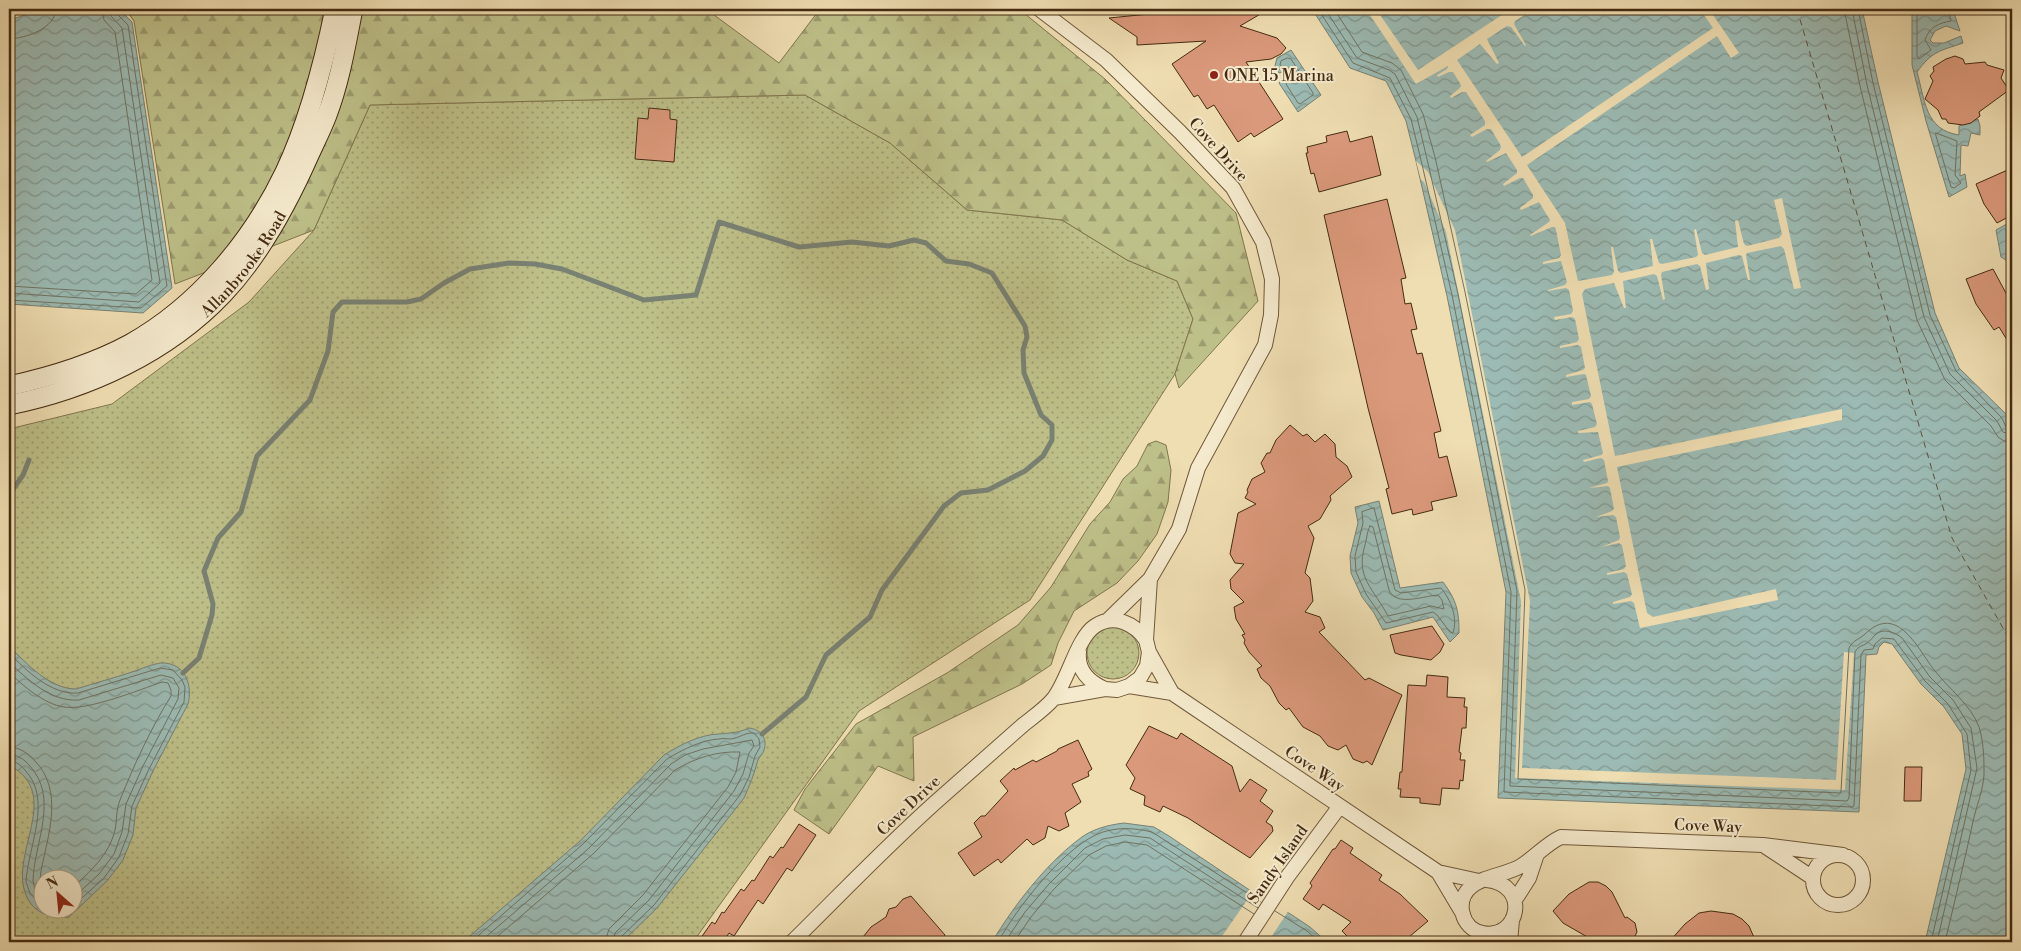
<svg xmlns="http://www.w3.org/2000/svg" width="2021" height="951" font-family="'Libre Bodoni',serif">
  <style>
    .grass { fill: url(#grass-dots); stroke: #81764d; fill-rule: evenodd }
    .forest { fill: url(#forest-firs); stroke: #81764d }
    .water { fill: url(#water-waves); stroke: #798173; fill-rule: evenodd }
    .pier { fill: #efdeb2 }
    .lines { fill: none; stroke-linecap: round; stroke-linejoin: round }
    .shore { stroke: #707362; stroke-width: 1 }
    .stream { stroke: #798173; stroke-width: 5 }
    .ferry { stroke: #5a4f3a; stroke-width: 1; stroke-dasharray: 6 5; stroke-linecap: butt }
    .building { fill: #db997b; stroke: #442b11 }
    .street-casing { stroke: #6f5839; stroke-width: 16 }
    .secondary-casing { stroke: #442b11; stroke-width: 21 }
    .street { stroke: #f5eacd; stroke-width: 14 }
    .secondary { stroke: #f5eacd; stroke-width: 19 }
    .poi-dot { fill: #8f2418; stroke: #f5eacd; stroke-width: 2 }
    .labels { text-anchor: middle; stroke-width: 4; stroke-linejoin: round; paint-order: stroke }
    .poi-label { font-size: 16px; fill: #442b11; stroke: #f5eacd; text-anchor: start }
    .street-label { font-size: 16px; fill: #442b11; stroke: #f5eacd }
  </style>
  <defs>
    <pattern id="grass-dots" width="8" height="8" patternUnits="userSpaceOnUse" patternTransform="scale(1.25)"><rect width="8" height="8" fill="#bec089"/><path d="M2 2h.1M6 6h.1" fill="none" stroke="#9c9c6f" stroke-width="1.8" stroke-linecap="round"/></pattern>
    <pattern id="forest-firs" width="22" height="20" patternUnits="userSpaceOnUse" patternTransform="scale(1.25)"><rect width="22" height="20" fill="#bec089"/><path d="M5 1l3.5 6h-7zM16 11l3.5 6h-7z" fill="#9c9c6f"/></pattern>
    <pattern id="water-waves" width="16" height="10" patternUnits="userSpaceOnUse" patternTransform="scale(1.25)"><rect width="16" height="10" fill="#9cbbb4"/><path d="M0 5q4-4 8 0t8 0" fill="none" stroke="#819891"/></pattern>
  </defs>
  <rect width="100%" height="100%" fill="#efdeb2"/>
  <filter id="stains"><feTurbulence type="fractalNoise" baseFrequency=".004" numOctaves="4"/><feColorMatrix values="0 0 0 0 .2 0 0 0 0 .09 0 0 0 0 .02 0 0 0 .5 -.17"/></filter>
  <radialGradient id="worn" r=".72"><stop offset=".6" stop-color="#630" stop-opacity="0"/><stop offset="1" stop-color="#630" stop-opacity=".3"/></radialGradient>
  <path class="grass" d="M805,95L890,143L967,210L1062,220L1127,260L1177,281L1193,319L1175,374L1030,600L859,711L693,942H9V429L112,404L249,302L314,230L370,105ZM42,878H72V908H42Z
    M1087 653a26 26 0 1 1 52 0a26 26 0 1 1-52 0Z"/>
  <path class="forest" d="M125,9H706L779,63L820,9H1019L1105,79L1236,213L1258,301L1179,388L1175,374L1193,319L1177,281L1127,260L1062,220L967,210L890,143L805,95L370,105L314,230L175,284L134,21Z
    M1156,441L1166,445L1171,470L1168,502L1157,534L1138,561L1117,583L1074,611L1058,643L1051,665L1022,684L913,737L914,781L878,766L829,834L794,810L805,789L856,724L947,673L1018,625L1051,587L1090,524L1110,502L1123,479L1137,466L1148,444Z"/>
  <path class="water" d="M44,9H119L132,22L172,288L143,313L9,304V20Z
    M1312,9H1862L1878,82L1935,313L1959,368L2007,415L2012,428V942H1925L1966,769L1962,734L1944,707L1921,684L1892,644L1884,642L1879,647L1877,654L1866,655L1859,812L1498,798L1506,592L1447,296L1416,161L1406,121L1386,81L1350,68Z
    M1912,9L1953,10L1960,31L1946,26L1935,31L1930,40L1933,43H1944L1961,36L1963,43C1940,51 1932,51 1917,72C1925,100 1925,130 1959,135V126L1978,119L1980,126V135L1971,133L1968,146L1961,145L1960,176L1965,174L1967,187L1949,197L1926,121L1912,65Z
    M1291,50L1321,95L1298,112L1279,83L1286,75L1283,72L1279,73L1275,66L1277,58Z
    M2012,221V264L2001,257L1996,230Z
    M1379,501L1400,588L1443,582C1457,601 1459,611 1459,633L1450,642L1433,617L1383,630L1374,613L1362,597L1351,573L1350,556L1358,523L1355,507Z
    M9,646C27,664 50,689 76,689C95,683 114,678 132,672C141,669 152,664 161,663C185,662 193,685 188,704L153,771L136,808L133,835L123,860L107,881L69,917C55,918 41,916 31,904C0,862 68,796 9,765ZM42,878H72V908H42Z
    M749,728C760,729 768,738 764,750C763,754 760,756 758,760C754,774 750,785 744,798L657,908L622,942H463L580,841L664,755C680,745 699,735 718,734C730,733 738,733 749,728Z
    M1124,823L1154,827L1169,836L1248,889L1292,915L1310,927L1327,942H992C1013,907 1045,865 1078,840C1091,829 1108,825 1124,823Z"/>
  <path class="pier" d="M1366,9H1376L1418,70L1511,9H1534L1515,21L1514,24L1526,45L1525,46L1511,27L1507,26L1487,39L1499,63L1497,64L1480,44L1457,60L1522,157L1713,28L1700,9H1709L1739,53L1731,58L1717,36L1527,165L1565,223L1578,281L1612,275L1614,272L1611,247H1613L1618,271L1621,273L1653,266L1650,239H1652L1659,263L1662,264L1696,257L1698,255L1694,230L1696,229L1702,253L1705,255L1738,247L1735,221L1738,220L1744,244L1747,246L1779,238L1782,234L1774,200L1782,198L1801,288L1794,289L1784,249L1781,246L1747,253L1746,255L1750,280H1748L1742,256L1739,255L1706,263L1709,289L1706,290L1700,266L1697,264L1662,272L1661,275L1665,299L1663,300L1657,276L1654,274L1623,281L1626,308H1624L1614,283L1585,289L1582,294L1615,456L1842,409V420L1617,467L1647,613L1653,617L1776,589L1778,600L1640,628L1634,603L1631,601L1613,604V602L1630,597L1632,594L1627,574L1624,572L1607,575V573L1624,569L1626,566L1622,545L1619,543L1601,547L1619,540L1620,537L1616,517L1613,515L1596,517L1612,511L1614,509L1610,488L1608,486L1589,488L1607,483L1608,481L1604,460L1601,458L1584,462L1583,460L1601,455L1603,453L1598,432L1578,433V431L1595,427L1597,424L1592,404L1590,402L1572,405V402L1589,399L1591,396L1586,375L1584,374L1566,377V375L1583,370L1585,368L1581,347L1578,345L1560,348V346L1577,342L1579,339L1575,319L1572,317L1555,320L1554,317L1571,314L1573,311L1569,290L1566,288L1548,291V290L1565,285L1567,282L1561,261L1543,264V262L1559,258L1561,255L1556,230L1555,227H1552L1531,236L1530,235L1549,222L1550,220L1539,202L1521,210L1520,208L1533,198V195L1523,178H1520L1504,186L1503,184L1517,173V170L1506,153L1487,162L1486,161L1500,150L1501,146L1491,129H1487L1472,137L1470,135L1485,125V121L1466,92H1462L1451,98L1450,96L1460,88L1461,85L1453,72H1449L1438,77L1437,75L1447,69L1448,66L1416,84Z
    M1416,161L1428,172L1455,230L1530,601L1522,768L1836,780L1844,652L1854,653L1845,790L1515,778L1521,601L1446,232L1424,182L1421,180Z
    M1254,890L1289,910L1268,942H1218Z"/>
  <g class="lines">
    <path class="shore" d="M1318,9L1353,63L1390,78L1411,119L1421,160L1452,295L1511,592L1504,792L1853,807L1854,805L1861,655L1864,650L1873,649L1875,644L1882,638L1894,639L1925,681L1948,704L1967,734L1971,770L1931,942
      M1325,9L1357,58L1389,70L1395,74L1417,117L1427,159L1458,294L1517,591L1510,786L1847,801L1849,798L1855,652C1859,645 1862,647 1867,643C1870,641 1873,637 1876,634C1883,628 1895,632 1902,638L1930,677L1953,700L1971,728L1977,768L1937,942
      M1334,9L1362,52L1392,63L1401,70L1423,114L1435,157L1465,292L1525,590L1518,779L1840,793L1841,791L1849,648C1853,640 1860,639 1865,634C1898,602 1918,650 1935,671C1949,689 1971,705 1979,727C1983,739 1984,756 1984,769C1985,784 1978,802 1974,817C1965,859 1955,900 1945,942
      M1844,9L1860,86L1917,320L1945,380L1991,426L1998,437L2004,441L2012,442
      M1852,9L1867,85L1924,317L1950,374L1997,421L2003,432L2012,435
      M1858,9L1873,83L1930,315L1956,371L2002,418L2006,427L2012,428
      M1917,9V57L1919,59L1931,50L1925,40C1929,27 1939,23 1951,21L1948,9
      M9,39C26,38 55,29 56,9
      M1288,58L1291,59L1313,93V95L1300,104L1298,103L1286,84L1290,77V73L1280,65L1281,61Z
      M1936,133L1957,141L1955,175L1961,183L1954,188L1951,187L1936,136Z
      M9,286L136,294L152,280L115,32L104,20L102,9
      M9,293L139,302L160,283L122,28L111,16L109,9
      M9,300L141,308L167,286L128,25L117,14L115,9
      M1374,508L1395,590L1401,593L1441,588C1451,600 1458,618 1453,633L1450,632L1437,615L1433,612L1386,623L1366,594L1356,572L1355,556L1363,523L1362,512Z
      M1370,526L1373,527L1389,590C1396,607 1423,596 1438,595L1442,600L1444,609L1431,606L1388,616C1374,589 1355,578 1365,545C1367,538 1367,531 1370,526Z
      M9,653C27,671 51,695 78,693L160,668L173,670L182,680L185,687L184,702L149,769L132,806L128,834L119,857L104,878L72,907
      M9,662C28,680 51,702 79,700L161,675L173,678L179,688L178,699L143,766L126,804L122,832L114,854L99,874L72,899
      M9,672C23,686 44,704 64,707C87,711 139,690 162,682L168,683L171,690V696C151,728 134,765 120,800C116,810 117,820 115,830C109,855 90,872 72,888
      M9,747C19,747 28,753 35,761C64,791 48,835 41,871L40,880L42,887
      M9,754C17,755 24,759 29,765C60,798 34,842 33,881L35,890L42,899
      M9,760C15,761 21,765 25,770C53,800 28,846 26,882L30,893L42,907
      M1275,911L1307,931L1319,942
      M471,942L583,844L667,759C682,750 701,740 719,739C723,738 727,739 731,739C739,738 746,732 754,733L759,739L760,747L755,756L749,777L740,795L654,905L621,937L619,942
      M480,942L588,849L671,764L685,755L703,749L752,740L754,746L749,753L743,774L734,791L649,900L615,933L613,942
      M491,942L593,854L675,770C695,758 717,751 740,752L736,772L728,787L643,895L609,929L605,942
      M998,942C1016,909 1066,844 1103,832C1119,827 1135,828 1152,832L1261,902
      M1005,942L1025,912L1049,884L1085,848L1103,839L1125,835L1150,838L1258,908
      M1014,942L1031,917L1054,889L1089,855L1106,846L1125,842L1147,845L1254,914"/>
    <path class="stream" d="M9,495L23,475L29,460
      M183,673L199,658L212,615L213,604L204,571L218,538L241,512L257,456L310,400L328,351L333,312L342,302H407L421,299L444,283L470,269L509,263L535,264L562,269L644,300L696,295L719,222L799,247L852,242L889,246L914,240L926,243L946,261L969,264L992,273L1025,326L1027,337L1023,350L1024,373L1041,415L1052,425V440L1043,456L1025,471L988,490L961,493L944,506L882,590L870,617L826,655L806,697L762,734"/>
    <path class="ferry" d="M1797,9L1952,538L2012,644"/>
  </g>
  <path class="building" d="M1169,9H1269L1240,26L1277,38L1286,48L1281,54L1271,59L1246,62L1283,119L1254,137L1251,133L1238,142L1214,105L1207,109L1198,95L1194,97L1172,64L1206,41L1137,45V37L1109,18L1169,12Z
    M1955,56L1963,59L1965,64L1985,62L1987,65L2004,70L2001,78L2009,90L1979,112L1980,116L1971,123L1963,125L1948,123L1946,119H1942L1938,110L1925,99L1933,81L1930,76L1934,71L1933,67L1946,59Z
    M649,108L670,110V119L677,120L674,162L635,159L638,118L648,119Z
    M1347,131L1350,142L1372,136L1381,175L1319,192L1314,173L1311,174L1306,153H1308L1307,147L1327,142L1326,136Z
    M2012,168V215L1997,223L1984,204L1976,184Z
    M1387,199L1406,278L1401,279L1405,304L1411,303L1417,329L1411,330L1417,354L1422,353L1441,431L1434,433L1439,458L1447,456L1457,496L1431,502L1433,510L1413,515L1412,509L1392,514L1386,489L1389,488L1368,408L1324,215Z
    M1993,269L2007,295L2012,292V348L1999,327L1994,330L1976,304L1966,279Z
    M1290,425L1303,436L1307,434L1315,442L1325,434L1335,444L1336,457L1347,466L1352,477L1330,496L1331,500L1320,519L1308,526L1314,538L1305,573L1310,578L1313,601L1305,612L1320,617L1325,628L1319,632L1365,680L1369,678L1402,695L1372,765L1367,761L1363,763L1353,759L1346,745L1338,750L1328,746L1320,736L1303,727L1289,708L1286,710L1279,703L1270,686L1261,678L1257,669L1262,666L1249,652L1244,643L1245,640L1242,635L1245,634L1236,619L1234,607L1244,602L1231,589L1230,580L1244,564L1235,563L1230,554L1238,513L1256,504L1245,498L1248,492L1247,490L1252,479L1265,472L1261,463L1267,453H1270L1276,440Z
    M1432,626L1444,644L1440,652L1431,660L1401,655L1395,653L1390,635Z
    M1427,675L1448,677L1447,697L1465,698L1464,707H1467L1466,728H1462L1459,752L1461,753L1460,760H1465L1463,781L1460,780L1459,789L1442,788L1440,805L1420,803V798L1400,797L1401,789H1398L1400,772H1402L1408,685L1426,686Z
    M1149,726L1177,739L1181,733L1232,766L1240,792L1250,779L1267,790L1260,801L1273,811L1266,822L1272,826L1273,831L1250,858L1188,818L1163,806L1160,812L1144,805L1145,796L1130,789L1135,778L1126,765Z
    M1078,740L1092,769L1088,772L1089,776L1072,784L1081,802L1065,813L1069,826L1059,831L1048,826L1045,838L1033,845L1027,839L1001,863L998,859L974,876L958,853L982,837L974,823L981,816H985L1008,791L1000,781L1014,768L1015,770L1033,760L1036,762L1057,751L1058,749Z
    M1905,767H1922L1921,801H1904Z
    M799,824L816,835L792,871L787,868L763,904L758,900L734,936L729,933L723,942H698L712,922L715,924L722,912L724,913L741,889L744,891L752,880L754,881L770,856L773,858L781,847L783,848Z
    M1341,840L1353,848L1350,853L1382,875L1379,880L1400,894L1428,921L1403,942H1353L1342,931L1351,922L1323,904L1319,910L1303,899L1312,886L1310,883L1333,849H1335Z
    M1589,882H1598L1606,886L1612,892L1625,918L1627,917L1635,923L1637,932L1632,942H1596L1563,923L1553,911L1569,894Z
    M911,896L945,935L942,942H859L871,927L886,917L889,909L896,907L903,899Z
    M1711,911L1733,914L1742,919L1749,926L1756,942H1669L1685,924L1699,913Z"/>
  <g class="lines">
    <defs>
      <path id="street" d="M1039,9L1106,60L1180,132L1233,188L1263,242L1272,279L1271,315L1265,345L1198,468L1179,529L1150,579L1107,621
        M1079,652C1077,670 1089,682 1105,689
        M1149,652L1172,693
        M1129,686L1172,693L1438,872L1479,881
        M1054,698L1105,689L1117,690L1129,686L1140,678L1147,666L1149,652L1146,640L1150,579
        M1766,847L1813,878
        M1813 880a25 25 0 1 1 50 0a25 25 0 1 1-50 0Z
        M1438,872L1463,914
        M1487,880C1531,885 1519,940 1483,933C1461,929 1454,900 1472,886C1482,877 1508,874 1521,866C1535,857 1546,844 1561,837L1763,845L1843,855
        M1515,900L1529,878L1537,854
        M792,942C843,892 892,840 946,793C972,770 997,748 1023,725C1033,717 1046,708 1054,698C1069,678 1077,638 1095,626C1114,613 1135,624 1146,640
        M1245,942L1288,876L1340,806
        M1510,942L1512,920"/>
      <g id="secondary">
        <path d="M9,386C50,377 93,364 130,344C198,306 252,241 285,172C309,122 324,62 335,9"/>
        <path id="s1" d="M9,405C88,389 167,353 223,294C261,254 288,203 310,153C316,140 322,128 327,115C340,81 346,44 353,9"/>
      </g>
    </defs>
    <use href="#street" class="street-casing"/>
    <use href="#secondary" class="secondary-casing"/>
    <use href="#street" class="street"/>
    <use href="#secondary" class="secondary"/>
  </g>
  <circle class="poi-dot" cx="1214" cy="75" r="5"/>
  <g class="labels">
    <g class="poi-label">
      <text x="1224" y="81">ONE ̊15 Marina</text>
    </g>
    <g class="street-label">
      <text transform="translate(1219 149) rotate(48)" y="6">Cove Drive</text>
      <text dy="6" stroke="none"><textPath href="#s1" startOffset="281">Allanbrooke Road</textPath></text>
      <text transform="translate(1315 768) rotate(34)" y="6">Cove Way</text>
      <text transform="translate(908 805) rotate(-43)" y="6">Cove Drive</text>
      <text transform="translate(1708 825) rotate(2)" y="6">Cove Way</text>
      <text transform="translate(1277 864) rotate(-55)" y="6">Sandy Island</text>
    </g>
  </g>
  <rect width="2021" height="951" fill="none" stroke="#efdeb2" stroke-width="30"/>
  <rect x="10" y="10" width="2001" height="931" fill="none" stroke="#442b11" stroke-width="2.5"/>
  <rect x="15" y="15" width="1991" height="921" fill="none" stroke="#442b11"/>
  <g transform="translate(58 894) rotate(333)"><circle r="24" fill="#f5eacd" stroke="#ae9e82"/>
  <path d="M0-4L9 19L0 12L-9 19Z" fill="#8f2418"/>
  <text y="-8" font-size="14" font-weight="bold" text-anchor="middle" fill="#442b11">N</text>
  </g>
  <rect width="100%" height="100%" filter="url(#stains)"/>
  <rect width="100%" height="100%" fill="url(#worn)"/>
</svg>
